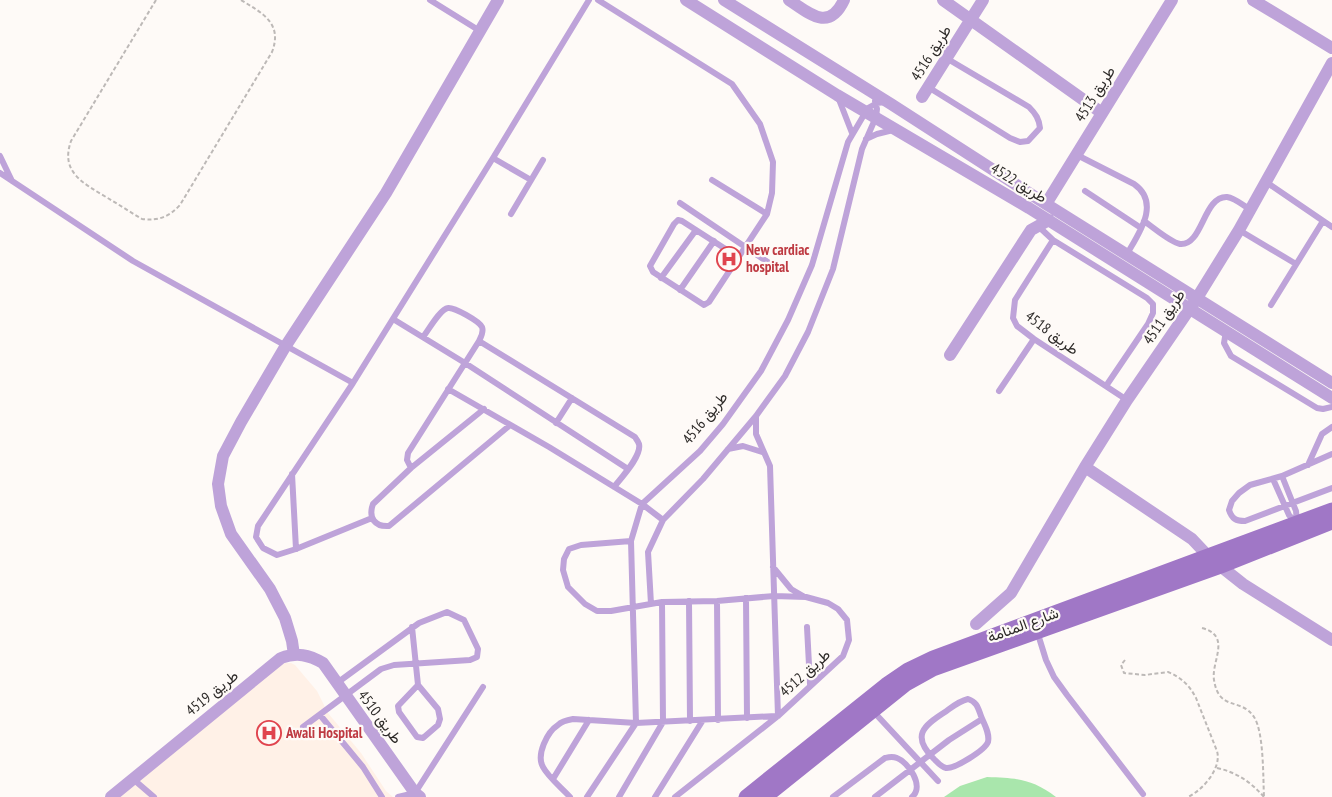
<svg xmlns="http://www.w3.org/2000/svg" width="1332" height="797" font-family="'PT Sans Narrow',Vazirmatn,sans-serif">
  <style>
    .built { fill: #fff1e7 }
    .green { fill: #a9e6ac }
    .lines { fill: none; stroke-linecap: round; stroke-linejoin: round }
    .path { stroke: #bdb9b7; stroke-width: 2; stroke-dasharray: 4 2.5; stroke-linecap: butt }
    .lane { stroke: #bea3d9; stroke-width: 6 }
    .street { stroke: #bea3d9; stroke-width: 12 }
    .secondary { stroke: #a077c6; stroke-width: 15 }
    .labels { text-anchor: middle; stroke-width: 4.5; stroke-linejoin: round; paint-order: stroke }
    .street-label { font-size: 15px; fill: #2e2b29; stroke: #fefaf7 }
    .health-label { font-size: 15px; font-weight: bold; fill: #be3a42; stroke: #fefaf7; text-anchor: start }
  </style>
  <rect width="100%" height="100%" fill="#fefaf7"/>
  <path class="built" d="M285,663H291L295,665L317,691L328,713L361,753L386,791L393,797H116L279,666Z"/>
  <path class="green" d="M987,777C1017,778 1032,779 1056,797H944L960,786Z"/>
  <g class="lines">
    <path class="path" d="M156,0L71,141C60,172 83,183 106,197C118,204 130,212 142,219C158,221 169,217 180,205L272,52C283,23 262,13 241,0
      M1202,628C1232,636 1211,661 1214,680C1219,712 1241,697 1254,717C1264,732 1263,778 1264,797
      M1125,660L1121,665L1124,673L1145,675L1168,672C1181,677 1190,686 1196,698L1217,751C1222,768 1203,790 1188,797
      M1217,768C1236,772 1251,782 1264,797"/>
    <path class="lane" d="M430,0L480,31
      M598,0L732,84L760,124L773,162L772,193L767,214L709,302L704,305L653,272L650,266L674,224L678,220L682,221L738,257
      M928,87L1010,138L1020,142L1028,141L1040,128C1039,119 1036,114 1029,107L946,58
      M838,97L852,133
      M866,139L877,134L893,130
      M1077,155L1134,184C1161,203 1139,233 1127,254
      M0,156L12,181
      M493,158L531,180
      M0,173L133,261L353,383
      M712,180L767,214
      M1266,182L1332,227
      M1085,191L1141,228
      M680,203L781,271
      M511,214L543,160
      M1144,221C1153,227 1170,242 1180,244C1203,246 1203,196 1227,197C1235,198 1244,206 1251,210
      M1038,226L1053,240L1147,298L1153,304V313L1148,324L1106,386
      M1239,230L1296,264
      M1053,240L1015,300L1013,318L1017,326L1034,339L1127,400
      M661,278L696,230
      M680,290L714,241
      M1271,305L1323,221
      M393,319L465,363L628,469
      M1226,331L1224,343L1231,356L1317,408L1323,409L1332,407
      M423,337C428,331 440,309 448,308C454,307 479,321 482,327C484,332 481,337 479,341L408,453L407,460L411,468L373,504C368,518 375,527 389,526L509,426
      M479,341L635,437C636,439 638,441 639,444C642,456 621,478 614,487
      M448,389L549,447L642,504L663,520
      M999,391L1034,339
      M756,416V434L770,466L778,716
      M556,423L572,398
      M728,449L743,446L762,452
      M1332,454L1282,476L1250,485L1239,493L1232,501L1229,510C1232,519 1236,521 1245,521L1332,488
      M1308,465L1322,434L1332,427
      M411,468L484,409
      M292,474L296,549
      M1282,476L1296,511L1297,522
      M1273,479L1289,515L1295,522
      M372,518L296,549L277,555L263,548L256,537L258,526L353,383L493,158L589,0
      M631,541L581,545L569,549L564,559L563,570L568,587L585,604L597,611H611L662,602L717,601L774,596L806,597L828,603L838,609L847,620L849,640L843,656L778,716L675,797
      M773,567L791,589L803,596
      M746,598L747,718
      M689,601L690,721
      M717,601L718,720
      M651,604L648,552L663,520L703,479L756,416L785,376L808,332L833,269L862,149L876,117L877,109L875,101
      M412,627L418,685L438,709L440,719L438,725L423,738L417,737L399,712L398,706L418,685
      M807,627L810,684
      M1037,631L1046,660L1054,677L1067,695L1143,794
      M968,699C977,702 978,708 981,716C984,724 990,733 988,742C985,750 955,769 946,768C941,767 937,762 934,759C911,736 923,726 945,712C952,707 959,701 968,699Z
      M872,710L938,781
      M320,715L363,767L382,797
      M636,723L631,541L642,504L700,451L723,424L761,371L788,320L812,265L848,142L868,108L877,103L885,102
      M303,727L381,669L394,665L470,660L477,657L478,649L464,620L447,612L419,623L337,683
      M133,779L154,797
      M553,779L589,720
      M398,797L415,793L483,687
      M570,797C563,789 548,777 543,767C536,755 547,732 558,725C562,721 567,720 573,719L636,723L776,716
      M587,797L636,723
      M619,797L663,722L662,602
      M655,797L703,720
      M833,797L885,758C889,757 892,756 897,758C908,762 925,786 912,797
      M875,797L949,740L982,719"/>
    <path class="street" d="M686,0L837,95L1029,208L1332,398
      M724,0L891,104L1046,204L1332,383
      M789,0C810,14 829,32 844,0
      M943,0L1102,113
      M1253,0L1332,48
      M922,97L983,0
      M1046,204L1172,0
      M950,355L1031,230L1049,220
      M1085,467L1192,539L1209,557L1243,584L1332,640
      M976,624L1011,593L1085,467L1127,400L1197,298L1239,230L1332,63
      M294,655L292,641L285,618L270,589L231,534L221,506L218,484L223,456L241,422L285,347L386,193L498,0
      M111,797L281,658C297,652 309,655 323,663L415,793L420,797"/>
    <path class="secondary" d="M746,797L886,685L908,670L933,658L1332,510
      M765,797L906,684L933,669L1221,566L1332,522"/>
  </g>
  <defs>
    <symbol id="hospital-ring" viewBox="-11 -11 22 22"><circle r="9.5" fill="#fefaf7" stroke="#e0444e" stroke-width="1.5"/><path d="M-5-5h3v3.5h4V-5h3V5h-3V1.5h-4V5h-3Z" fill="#e0444e"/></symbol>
  </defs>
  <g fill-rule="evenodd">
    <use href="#hospital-ring" x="715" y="245" width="28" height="28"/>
    <use href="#hospital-ring" x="255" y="719" width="28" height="28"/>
  </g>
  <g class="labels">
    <g class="street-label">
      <text transform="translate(931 53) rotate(-58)" y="5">طريق 4516</text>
      <text transform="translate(1095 94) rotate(-58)" y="5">طريق 4513</text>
      <text transform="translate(1019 183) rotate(31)" y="5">طريق 4522</text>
      <text transform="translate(1164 317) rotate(-56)" y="5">طريق 4511</text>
      <text transform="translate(1052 333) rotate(37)" y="5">طريق 4518</text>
      <text transform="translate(705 418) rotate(-51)" y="5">طريق 4516</text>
      <text transform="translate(1023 625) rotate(-20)" y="5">شارع المنامة</text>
      <text transform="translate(805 673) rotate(-42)" y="5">طريق 4512</text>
      <text transform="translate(212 693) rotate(-39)" y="5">طريق 4519</text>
      <text transform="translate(380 717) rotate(53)" y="5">طريق 4510</text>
    </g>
    <g class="health-label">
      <text x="746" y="255">New cardiac<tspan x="746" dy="17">hospital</tspan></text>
      <text x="286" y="738">Awali Hospital</text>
    </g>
  </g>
</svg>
